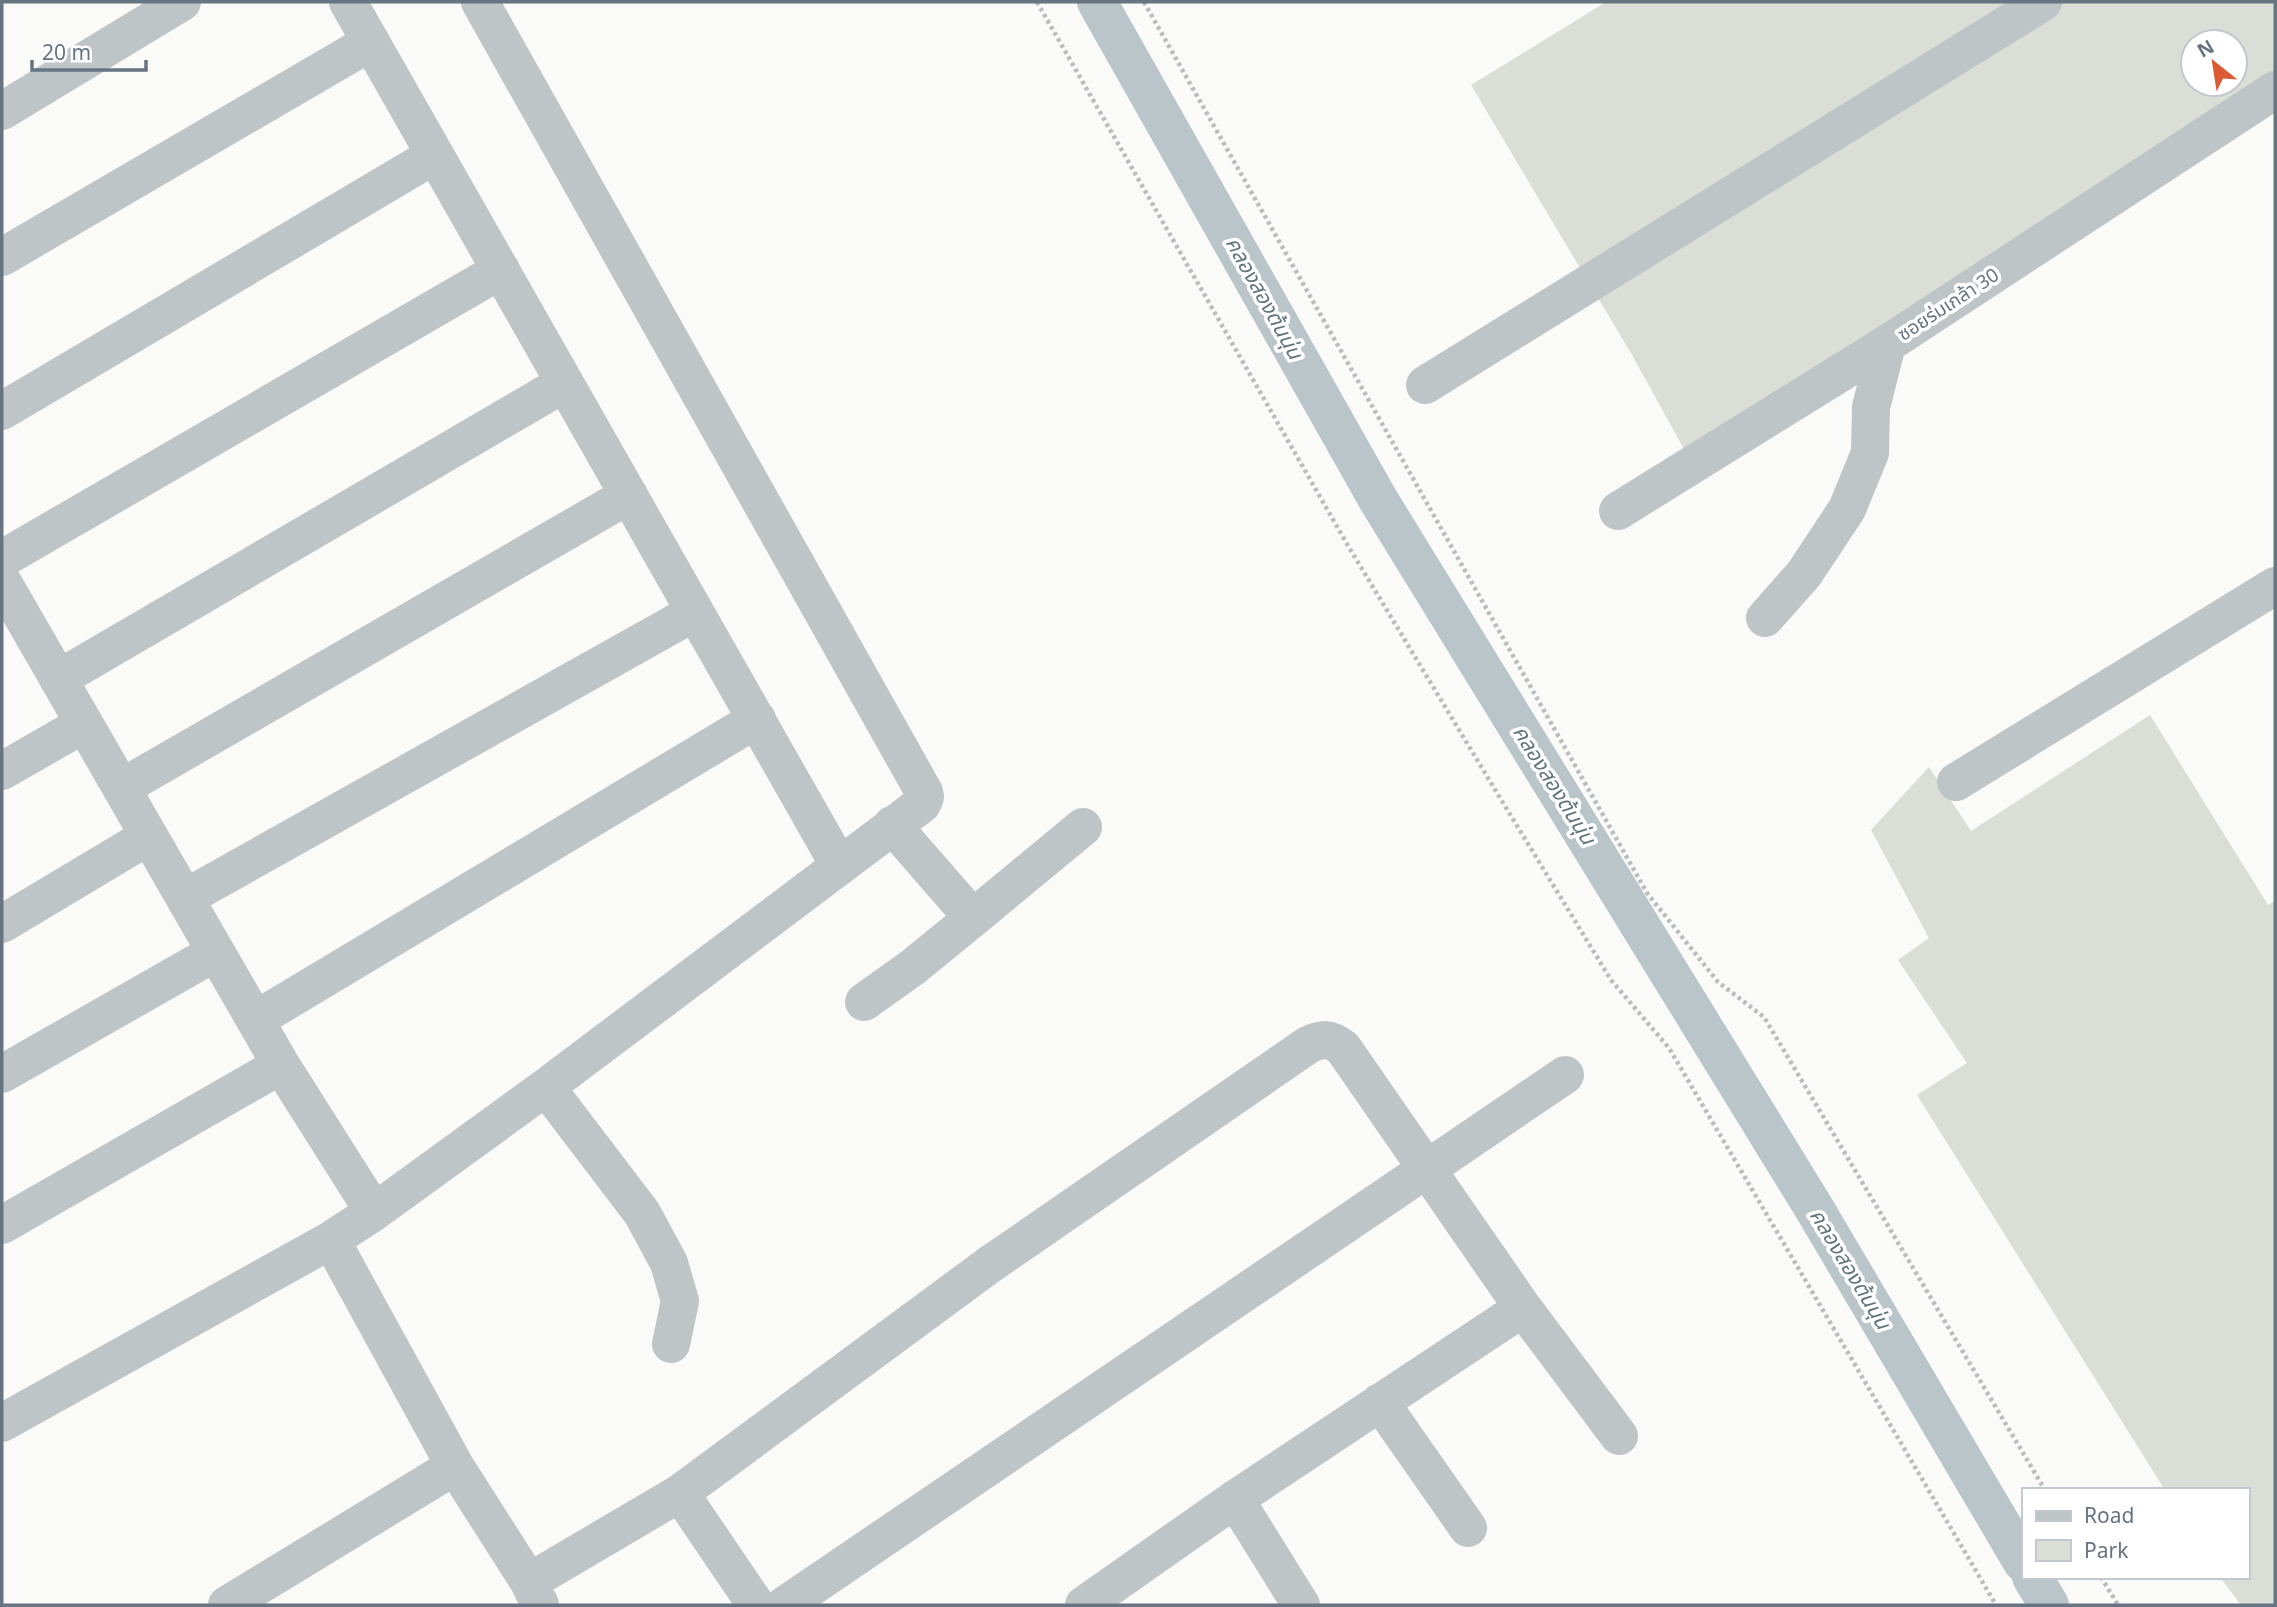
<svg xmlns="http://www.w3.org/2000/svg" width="2277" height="1607" font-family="'Noto Sans','Noto Sans Thai',sans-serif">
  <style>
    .green { fill: #daded7; fill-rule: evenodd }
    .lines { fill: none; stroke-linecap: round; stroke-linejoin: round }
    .canal { stroke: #b9c5c9; stroke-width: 40 }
    .path { stroke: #babdc0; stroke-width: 4.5; stroke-dasharray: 3.5 3.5; stroke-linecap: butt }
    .minor { stroke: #bfc4c7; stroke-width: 38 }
    .labels { text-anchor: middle; stroke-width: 7; stroke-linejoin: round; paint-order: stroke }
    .street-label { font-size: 19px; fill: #667581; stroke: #fff }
    .water-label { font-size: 21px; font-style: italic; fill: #60747b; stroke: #fff }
  </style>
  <rect width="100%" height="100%" fill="#fafaf8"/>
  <path class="green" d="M1606,2H2275V74L1690,460L1632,355L1471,85ZM2193,42H2235V84H2193Z
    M2150,715L2268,905L2275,901V1605H2241L2220,1577H2247V1490H2165L1917,1095L1967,1063L1898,960L1929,938L1871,830L1929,767L1971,831Z"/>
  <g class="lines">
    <path class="canal" d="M1097,2L1379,501L1814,1208L2023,1562
      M2032,1577L2049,1605"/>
    <path class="path" d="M1037,2L1347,544L1494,788L1611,980L1669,1048L1996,1605
      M1144,2L1647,893L1718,982L1764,1017L2045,1490
      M2101,1577L2118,1605"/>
    <path class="minor" d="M348,2L839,865
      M2,111L182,2
      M2,257L371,42
      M1425,385L2043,2
      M2,411L435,155
      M1618,511L1887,344L2275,90
      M2,559L501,270
      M2,581L281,1065L374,1212
      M1765,618L1804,574L1847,509L1870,453L1871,407L1887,344
      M58,679L565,383
      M2,771L84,724
      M1956,782L2275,586
      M121,788L629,495
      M185,898L695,612
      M973,918L1083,827
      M2,924L149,836
      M864,1002L913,967L973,918L892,825
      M255,1020L757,719
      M2,1074L216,952
      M546,1087L642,1213L669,1263L680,1301L671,1344
      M2,1225L281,1065
      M331,1240L455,1466L529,1582L540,1605
      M1380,1402L1468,1528
      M2,1423L331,1240L374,1212L546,1087L922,804L925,797L924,792L480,2
      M680,1493L756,1605
      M1235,1499L1301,1605
      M529,1582L680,1493L989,1265L1308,1045C1323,1038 1330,1038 1343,1048L1523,1308L1619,1436
      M227,1605L455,1466
      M785,1605L1565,1075
      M1084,1605L1235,1499L1523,1308"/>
  </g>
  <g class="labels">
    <g class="street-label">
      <text transform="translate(1948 304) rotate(-33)" y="7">ซอยร่มเกล้า 30</text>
    </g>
    <g class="water-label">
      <text transform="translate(1264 298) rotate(61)" y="7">คลองสองต้นนุ่น</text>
      <text transform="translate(1554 785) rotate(58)" y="7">คลองสองต้นนุ่น</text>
      <text transform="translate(1850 1269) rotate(59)" y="7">คลองสองต้นนุ่น</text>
    </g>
  </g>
  <rect width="2277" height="1607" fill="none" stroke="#667581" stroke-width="7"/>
  <rect x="2022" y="1488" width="228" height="91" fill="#ffffff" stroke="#c2c8cd" stroke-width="2"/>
  <rect x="2036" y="1511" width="35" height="10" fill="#bfc4c7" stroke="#c2c8cd" stroke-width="2"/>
  <text x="2084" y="1523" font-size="21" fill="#667581">Road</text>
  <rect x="2036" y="1540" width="35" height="21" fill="#daded7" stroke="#c2c8cd" stroke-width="2"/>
  <text x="2084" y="1558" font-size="21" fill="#667581">Park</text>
  <g transform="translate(2214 63) rotate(330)"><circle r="33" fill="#ffffff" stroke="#c2c8cd" stroke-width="2"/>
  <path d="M0-5L12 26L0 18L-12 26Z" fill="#dc5b35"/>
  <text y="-10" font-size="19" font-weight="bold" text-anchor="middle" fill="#667581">N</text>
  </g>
  <path d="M32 60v10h114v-10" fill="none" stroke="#667581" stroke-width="3.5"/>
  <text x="42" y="60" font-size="21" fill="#667581" stroke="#ffffff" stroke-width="5" paint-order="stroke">20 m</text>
</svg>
